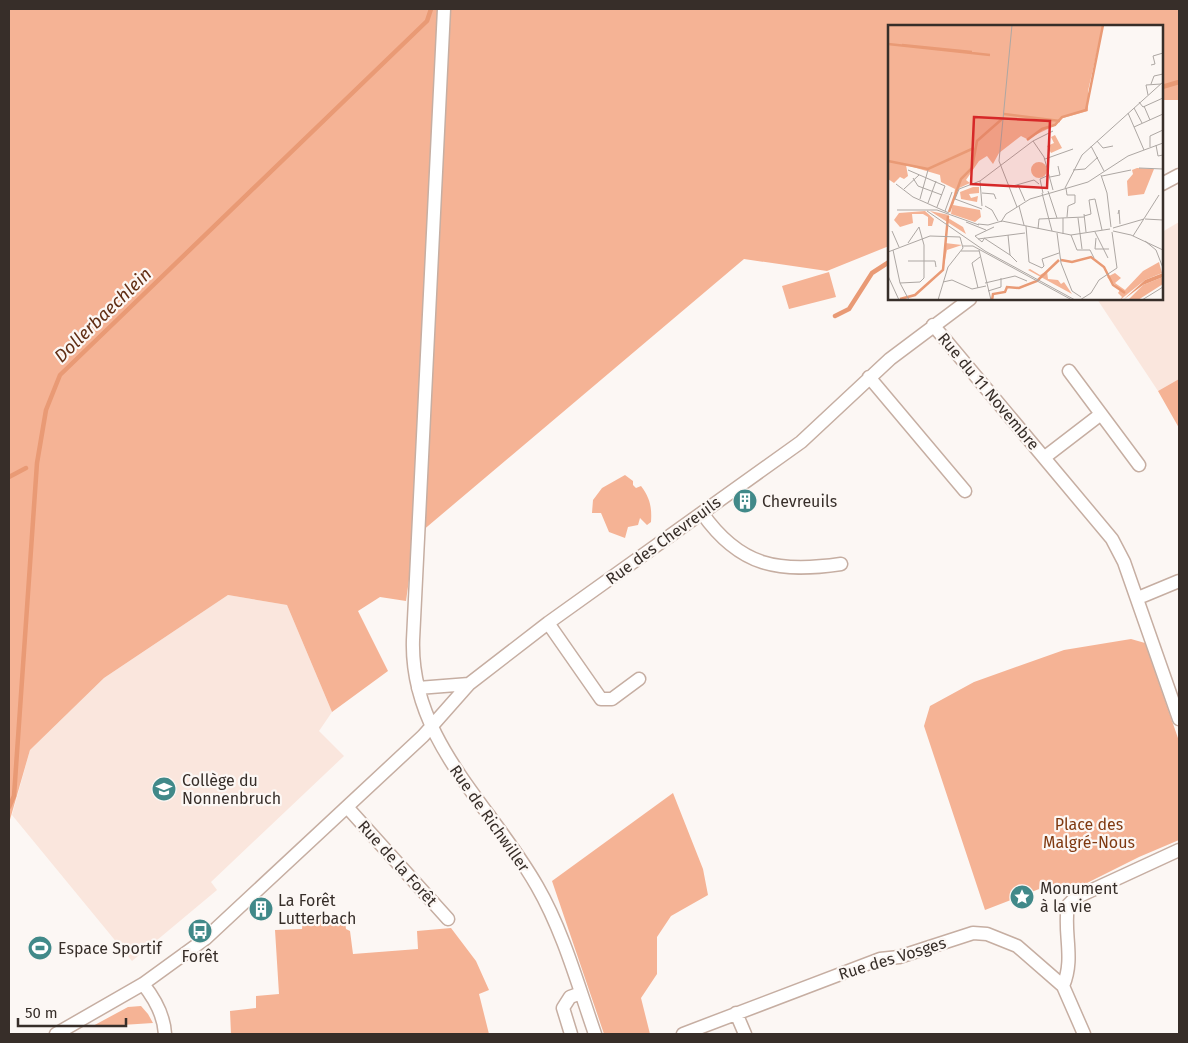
<svg xmlns="http://www.w3.org/2000/svg" width="1188" height="1043" font-family="'Fira Sans',sans-serif">
  <style>
    .built { fill: #fae6dd }
    .green { fill: #f5b395 }
    .lines { fill: none; stroke-linecap: round; stroke-linejoin: round }
    .stream { stroke: #e99a75; stroke-width: 4.5 }
    .street-casing { stroke: #c6aea2; stroke-width: 15 }
    .street { stroke: #fff; stroke-width: 12 }
    .labels { text-anchor: middle; stroke-width: 4.5; stroke-linejoin: round; paint-order: stroke }
    .street-label { font-size: 16px; fill: #372e29; stroke: #fcf7f4 }
    .poi-label { font-size: 16px; fill: #372e29; stroke: #fcf7f4; text-anchor: start }
    .park-label { font-size: 16px; fill: #7f3910; stroke: #fcf7f4 }
    .water-label { font-size: 18px; font-style: italic; fill: #622f15; stroke: #fcf7f4 }
    .inset-river { fill: none; stroke: #e99a75; stroke-width: 2.5 }
    .inset-road { fill: none; stroke: #ada7a3; stroke-width: 1 }
    .view { fill: #d62828; fill-opacity: 0.15; stroke: #d62828; stroke-width: 2.5 }
    .inset-edge { fill: none; stroke: #372e29; stroke-width: 2.5 }
  </style>
  <rect width="100%" height="100%" fill="#fcf7f4"/>
  <path class="built" d="M1179,222V379L1158,391L1097,299H1162V232Z
    M228,595L287,605L332,712L319,731L344,756L211,882L217,890L132,961L12,815L30,750L104,678Z"/>
  <path class="green" d="M9,9H1179V100H1162V26H889V246L827,271L744,259L415,537L406,601L380,597L358,611L388,671L332,712L287,605L228,595L104,678L30,750L9,823Z
    M829,272L836,297L789,309L782,286Z
    M1179,379V428L1158,391Z
    M625,475L633,481V485L636,488L641,486C650,498 652,507 651,522L647,525L640,518L638,525L628,527L625,538L609,532L601,513H592L593,500L602,488Z
    M1131,639L1145,643L1179,741V840L1139,857L1075,889L1052,884L985,910L924,726L930,706L974,682L1064,650Z
    M673,793L703,869L708,895L671,916L657,937V974L641,998L650,1034H604L552,881Z
    M344,915L346,929L350,931L353,954L418,949L417,931L451,928L476,961L489,990L479,994L489,1034H231L230,1011L256,1008V996L279,994L275,930L302,929L303,917Z
    M141,1006L148,1014L153,1023L91,1027L128,1007Z"/>
  <g class="lines">
    <path class="stream" d="M1162,87L1179,82
      M835,316L849,309L872,273L889,262
      M9,477L26,468
      M9,807L14,796L37,463L46,410L60,375L427,21L431,9"/>
    <defs>
      <path id="street" d="M444,9L413,640C410,740 491,805 537,886C563,931 578,985 595,1034
        M1162,184L1179,175
        M933,325L1112,539L1124,562L1179,719
        M1069,371L1139,465
        M869,377L965,491
        M1045,457L1101,414
        M702,513C740,567 779,573 841,564
        M1138,598L1179,581
        M548,623L601,699H612L639,679
        M418,688L469,684
        M347,807L448,919
        M143,984C155,999 164,1015 165,1034
        M736,1013L745,1034
        M56,1034L143,984L205,939L423,736L469,684L548,623L801,442L890,359L970,299
        M571,1034L563,1008L570,997L581,993
        M683,1034L880,959L899,957L973,933L987,934L1017,946L1063,986
        M1084,1034L1063,986C1075,958 1063,933 1068,905L1075,898L1179,850"/>
    </defs>
    <use href="#street" class="street-casing"/>
    <use href="#street" class="street"/>
  </g>
  <defs>
    <symbol id="building-disc" viewBox="-11 -11 22 22"><circle r="9.5" fill="#418989" stroke="#fcf7f4"/><path d="M-4-6H4V6H1V3H-1V6H-4ZM-2.5-4.3h1.7v1.8h-1.7ZM.8-4.3h1.7v1.8H.8ZM-2.5-1h1.7V.8h-1.7ZM.8-1h1.7V.8H.8Z" fill="#fff"/></symbol>
    <symbol id="school-disc" viewBox="-11 -11 22 22"><circle r="9.5" fill="#418989" stroke="#fcf7f4"/><path d="M0-5L7-2L0 1L-7-2ZM-4 1L0 2.5L4 1V4Q0 6-4 4Z" fill="#fff"/></symbol>
    <symbol id="sight-disc" viewBox="-11 -11 22 22"><circle r="9.5" fill="#418989" stroke="#fcf7f4"/><path d="M0-6L1.8-2.2L6-1.7L2.9 1.2L3.7 5.4L0 3.3L-3.7 5.4L-2.9 1.2L-6-1.7L-1.8-2.2Z" fill="#fff"/></symbol>
    <symbol id="bus-disc" viewBox="-11 -11 22 22"><circle r="9.5" fill="#418989" stroke="#fcf7f4"/><path d="M-5-6H5V4H4V6H2V4H-2V6H-4V4H-5ZM-3.5-4V0h7V-4ZM-3.5 1.2v1.5H-2V1.2ZM2 1.2v1.5H3.5V1.2Z" fill="#fff"/></symbol>
    <symbol id="stadium-disc" viewBox="-11 -11 22 22"><circle r="9.5" fill="#418989" stroke="#fcf7f4"/><path d="M0-5a6.5 5 0 1 0 0 10a6.5 5 0 1 0 0-10ZM-3.5-1.8h7v3.6h-7Z" fill="#fff"/></symbol>
  </defs>
  <g fill-rule="evenodd">
    <use href="#building-disc" x="731" y="487" width="28" height="28"/>
    <use href="#school-disc" x="150" y="775" width="28" height="28"/>
    <use href="#sight-disc" x="1008" y="883" width="28" height="28"/>
    <use href="#building-disc" x="247" y="895" width="28" height="28"/>
    <use href="#bus-disc" x="186" y="917" width="28" height="28"/>
    <use href="#stadium-disc" x="26" y="934" width="28" height="28"/>
  </g>
  <g class="labels">
    <g class="street-label">
      <text transform="translate(989 391) rotate(50)" y="6">Rue du 11 Novembre</text>
      <text transform="translate(663 540) rotate(-36)" y="6">Rue des Chevreuils</text>
      <text transform="translate(490 818) rotate(55)" y="6">Rue de Richwiller</text>
      <text transform="translate(398 863) rotate(48)" y="6">Rue de la Forêt</text>
      <text transform="translate(892 958) rotate(-17)" y="6">Rue des Vosges</text>
    </g>
    <g class="poi-label">
      <text x="762" y="507">Chevreuils</text>
      <text x="182" y="786">Collège du<tspan x="182" dy="18">Nonnenbruch</tspan></text>
      <text x="1040" y="894">Monument<tspan x="1040" dy="18">à la vie</tspan></text>
      <text x="278" y="906">La Forêt<tspan x="278" dy="18">Lutterbach</tspan></text>
      <text x="58" y="954">Espace Sportif</text>
      <text x="200" y="962" text-anchor="middle">Forêt</text>
    </g>
    <g class="park-label">
      <text x="1089" y="830">Place des<tspan x="1089" dy="18">Malgré-Nous</tspan></text>
    </g>
    <g class="water-label">
      <text transform="translate(103 315) rotate(-44)" y="6">Dollerbaechlein</text>
    </g>
  </g>
  <g transform="translate(888 25)">
    <rect width="275" height="275" fill="#fcf7f4"/>
    <path d="M0,0H215L200,66V86L175,93L168,100L139,114L133,111L111,128L105,139L99,131L91,136L78,155L82,158L69,164L65,180L92,185L93,192L87,197L63,189L67,164L53,157L52,150L18,140L20,151L16,154L12,152L6,158L0,154ZM167,110L174,123L163,128L159,121L166,118L163,112ZM143 145a8 8 0 1 1 16 0a8 8 0 1 1-16 0ZM249,143L266,144L256,169L240,171L239,156L245,149L244,145ZM85,162H91V168L81,169L83,173L90,171L89,177L73,174L72,167ZM37,186L46,194L44,201H40V192L35,189H24L25,198L12,202L6,195L11,188ZM42,186L61,190L60,193L75,202L78,209ZM57,218L74,220L59,225L55,245ZM271,237L274,248L257,255L232,275L234,272L230,268L232,265L219,252L227,248L233,253L227,258L237,265L255,246ZM142,244L152,250L159,246L160,254L170,255L173,259L176,257L184,269L140,245ZM275,252V259L250,275H240L255,260Z" fill="#f5b395"/>
    <path d="M275,248V252L255,260L235,275L257,255Z" fill="#e99a75"/>
    <path class="inset-river" d="M0,19L102,30M14,20L84,27M116,89L172,96M139,115L154,104L167,100L174,92L198,85L215,0M0,136L40,144L86,123M61,187L73,154L84,143L89,116L114,94M173,235L184,237L203,232L216,242L225,260L237,268M12,274L27,270L55,245L60,191M104,275L105,269L117,267L119,262L131,263L149,256L171,235"/>
    <path class="inset-road" d="M124,0L111,136L129,182M263,40L267,39L265,31L275,28M263,59L266,51L275,49M260,70L258,60L273,59M251,77L255,82L275,73M256,81L262,95M246,83L254,98M240,88L256,125M246,102L275,89M145,116L156,132L165,165M209,116L215,123L225,121M268,120L270,131L275,130M203,121L216,146M262,122V111L275,105M157,134L185,124M251,143L275,144M20,145L57,161L49,182M185,145L197,144L210,132M213,150L219,168L223,202M214,151L243,145M162,152L172,150L170,141M25,153L30,161L54,170M92,156L94,181M8,159L25,172L61,188M130,160L137,176M125,161L146,155L151,159M177,163L194,130L275,57M178,163L179,170H187V178L180,181L179,192M16,164L31,150M160,166L169,193M94,168L106,169L108,174M154,168L164,206M155,168L152,154L161,150M32,174L40,145M40,178L48,156M97,181L104,185L110,196M131,181L136,200M94,184L67,174L71,164L92,156L145,116L165,106M9,185H49L91,200M39,186L97,226L187,275M57,186L64,167M196,189L198,207M230,189L231,185L232,199M196,191L203,189L201,175L207,174L214,205M175,193V209M190,193L194,224M257,194L275,195M78,197L98,205M113,197L118,189L142,174L200,157L240,131L275,118M90,199L100,200L114,196L183,210L222,204M138,201L141,237L154,243L156,241L154,234L171,228M225,203L256,194M150,204L151,194L196,192M4,206L11,222M225,206L243,210L275,225M207,207L220,233M169,208L173,238L184,266L193,272M120,210L122,230L129,237M183,210L189,225H202L206,233M245,211L271,170M96,213L122,230M208,213L207,224H221M90,214L137,208M96,214L94,217L87,211L106,202M257,216L268,225L275,243M75,221H85L184,275M5,225L12,258L21,275M91,225L103,275M73,226H91M0,227L42,211L72,212L75,223L60,242L50,275M20,236H47L48,242M0,251L11,275M55,257L64,255L84,264L98,261M12,258L32,257L36,253V220L31,202L20,218M97,258L127,251L139,256M90,263L84,238L92,232M100,266L113,262V253M192,275L203,268L211,255L229,243L224,207M254,275L275,262"/>
    <path class="view" d="M86,92L162,96L159,163L83,159Z"/>
    <rect width="275" height="275" class="inset-edge"/>
  </g>
  <rect width="1188" height="1043" fill="none" stroke="#372e29" stroke-width="20"/>
  <path d="M18 1018v8h108v-8" fill="none" stroke="#372e29" stroke-width="2.5"/>
  <text x="25" y="1018" font-size="15" fill="#372e29" stroke="#fcf7f4" stroke-width="4" paint-order="stroke">50 m</text>
</svg>
